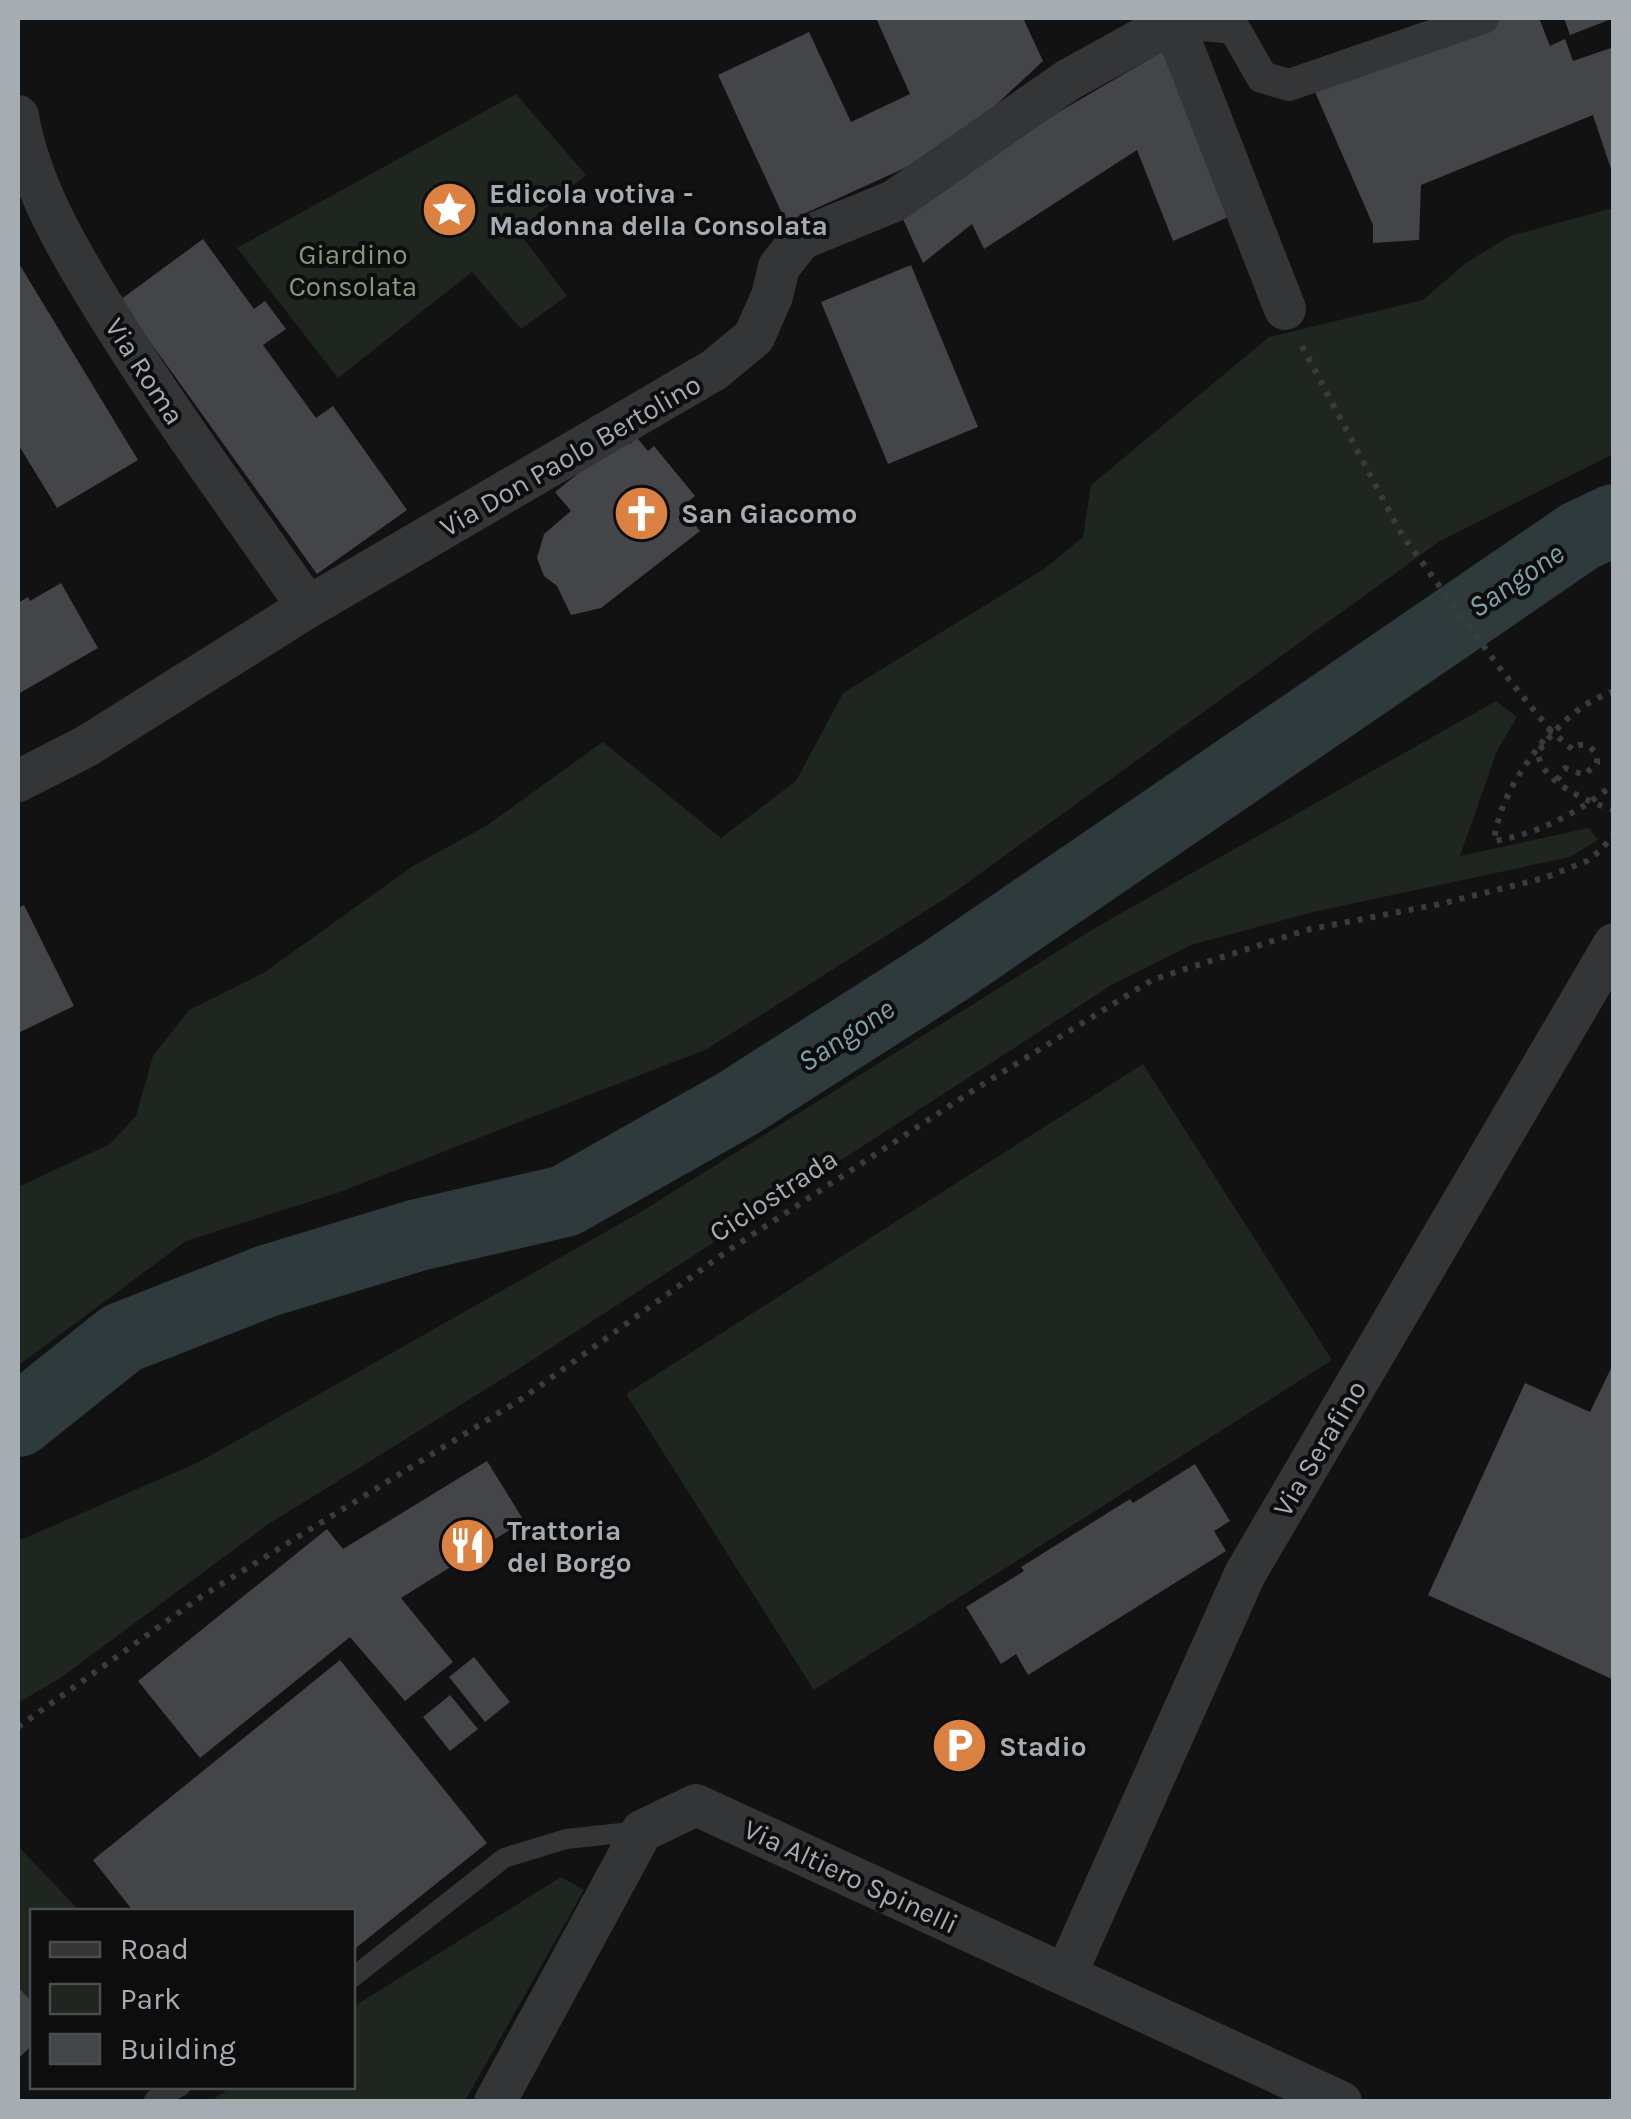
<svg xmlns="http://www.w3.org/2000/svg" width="1631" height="2119" font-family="Karla,sans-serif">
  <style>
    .green { fill: #1f251f }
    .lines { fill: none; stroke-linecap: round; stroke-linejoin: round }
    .river { stroke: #2f3a3c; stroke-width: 72 }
    .building { fill: #444548 }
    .path { stroke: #393c3e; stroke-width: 6; stroke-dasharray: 5 8; stroke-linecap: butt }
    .service { stroke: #333537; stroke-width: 20 }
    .pedestrian { stroke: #333537; stroke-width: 32 }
    .minor { stroke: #333537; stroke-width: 42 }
    .path-bridge { stroke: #393c3e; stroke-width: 6; stroke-dasharray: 5 8; stroke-linecap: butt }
    .labels { text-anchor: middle; stroke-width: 8; stroke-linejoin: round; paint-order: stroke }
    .poi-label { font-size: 28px; font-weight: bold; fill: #a5acb2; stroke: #0d0d0e; text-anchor: start }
    .park-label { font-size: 28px; fill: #839b7e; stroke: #0d0d0e }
    .street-label { font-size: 28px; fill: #a5acb2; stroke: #0d0d0e }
    .water-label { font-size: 30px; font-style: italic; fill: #7fa0a9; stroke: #0d0d0e }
  </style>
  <rect width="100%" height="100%" fill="#121213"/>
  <path class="green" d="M516,94L586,175L518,231L567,296L521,329L472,272L338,378L237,248Z
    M1613,208V454L1440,541L949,896L707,1049L340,1192L186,1241L18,1366V1187L110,1144L136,1116L153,1056L189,1010L265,972L413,866L486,826L603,742L721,838L796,781L843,693L1044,569L1083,537L1091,485L1269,337L1423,300L1466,263L1510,236Z
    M1496,701L1517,717L1497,751L1460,856L1589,828L1598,840L1570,857L1313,912L1191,945L1113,984L512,1373L267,1525L59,1679L18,1703V1541L199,1462L639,1213L1095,928Z
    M1143,1064L1332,1360L814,1690L626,1394Z
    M18,1846L80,1911L32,1912V2002L18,1987Z
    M561,1877L584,1890L465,2101H211L231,2087L352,2086L353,2007Z"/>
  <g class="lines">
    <path class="river" d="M18,1421L122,1338L267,1281L418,1235L565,1201L737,1104L945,971L1580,536L1614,520"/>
  </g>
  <path class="building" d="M876,18H1023L1043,61L951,147L786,222L718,75L809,32L851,122L910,94Z
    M1505,18H1539L1550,46L1565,39L1573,61L1614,47V178L1593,115L1421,185L1419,240L1373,243V225L1315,92Z
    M1564,18H1614L1570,35Z
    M1165,50L1233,215L1173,241L1137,150L984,249L972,224L923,263L902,217L946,178Z
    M203,239L254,309L265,301L286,329L263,345L316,418L333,406L407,510L317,574L120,300Z
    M18,262L138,460L57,508L18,444Z
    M911,265L978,427L888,464L821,302Z
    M624,437L630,444L637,438L648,451L654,446L695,496L688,502L699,515L692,521L700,531L601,608L571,615L557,586L544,576L537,558L544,534L571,511L555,492Z
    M61,583L98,648L18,694V603L28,597L30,601Z
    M24,905L74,1006L18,1033V908Z
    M1614,1362V1680L1428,1595L1525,1383L1590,1412Z
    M487,1461L524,1521L401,1598L453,1662L405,1701L350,1637L200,1758L138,1681L327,1529L343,1549Z
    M1195,1464L1230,1521L1214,1531L1226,1551L1028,1675L1016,1654L1001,1664L966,1607L1024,1571L1021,1567L1130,1499L1133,1503Z
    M474,1657L510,1702L485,1722L449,1677Z
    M340,1660L487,1843L352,1951V1912H134L93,1860Z
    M450,1695L478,1729L450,1751L423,1717Z
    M18,1987L32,2002V2045L18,2059Z"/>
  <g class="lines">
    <path class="path" d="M1302,346L1402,535L1502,671L1551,731
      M1614,691C1579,704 1560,723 1538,752C1540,782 1588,802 1614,810
      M1557,780L1565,768L1584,775L1597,763V756C1591,745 1582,741 1572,749
      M18,1727L202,1596L523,1398L726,1252L977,1088L1152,980L1306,930L1440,904L1544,878L1587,861L1601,850L1614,834"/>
    <path class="service" d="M352,1978L504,1858L566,1839L640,1831
      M154,2100L181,2086"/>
    <path class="pedestrian" d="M1173,22L1234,28L1262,77L1289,85L1483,18"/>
    <path class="minor" d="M1173,22L1285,309
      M18,116C30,187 71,255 109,316C171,416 241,511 308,607
      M18,781L85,747L308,607L714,370L754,337L772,296L779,267L801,239L894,201L1068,80L1173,22L1171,18
      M1066,1974L1245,1574L1614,944
      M495,2102L642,1831L696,1805L1341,2102"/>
    <path class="path-bridge" d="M1572,749L1551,731C1524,765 1500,797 1494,841C1538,834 1580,812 1614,784"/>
  </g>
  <defs>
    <symbol id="sight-disc" viewBox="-11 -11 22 22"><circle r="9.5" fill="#db8242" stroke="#0d0d0e"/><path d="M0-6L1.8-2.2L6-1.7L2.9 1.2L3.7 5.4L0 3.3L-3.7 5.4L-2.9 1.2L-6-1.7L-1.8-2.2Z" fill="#fff"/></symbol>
    <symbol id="church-disc" viewBox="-11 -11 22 22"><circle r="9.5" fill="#db8242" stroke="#0d0d0e"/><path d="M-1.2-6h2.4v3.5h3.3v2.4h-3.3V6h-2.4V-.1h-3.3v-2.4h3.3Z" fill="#fff"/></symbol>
    <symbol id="restaurant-disc" viewBox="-11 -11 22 22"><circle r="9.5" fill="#db8242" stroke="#0d0d0e"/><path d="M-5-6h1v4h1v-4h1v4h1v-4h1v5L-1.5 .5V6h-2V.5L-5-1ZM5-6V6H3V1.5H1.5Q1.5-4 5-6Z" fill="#fff"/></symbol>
    <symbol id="parking-disc" viewBox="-11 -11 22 22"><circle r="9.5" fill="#db8242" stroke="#0d0d0e"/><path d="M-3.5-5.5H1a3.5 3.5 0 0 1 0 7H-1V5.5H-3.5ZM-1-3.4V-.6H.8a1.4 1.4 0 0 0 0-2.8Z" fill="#fff"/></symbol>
  </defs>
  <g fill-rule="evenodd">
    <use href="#sight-disc" x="418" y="178" width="63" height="63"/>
    <use href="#church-disc" x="610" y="482" width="63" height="63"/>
    <use href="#restaurant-disc" x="436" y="1514" width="63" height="63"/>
    <use href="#parking-disc" x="928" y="1714" width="63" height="63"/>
  </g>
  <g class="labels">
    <g class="poi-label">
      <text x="489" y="203">Edicola votiva -<tspan x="489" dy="32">Madonna della Consolata</tspan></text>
      <text x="681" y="523">San Giacomo</text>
      <text x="507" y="1540">Trattoria<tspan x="507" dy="32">del Borgo</tspan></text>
      <text x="999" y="1756">Stadio</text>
    </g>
    <g class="park-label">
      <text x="353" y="264">Giardino<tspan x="353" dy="32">Consolata</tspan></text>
    </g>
    <g class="street-label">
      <text transform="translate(145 371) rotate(57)" y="10">Via Roma</text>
      <text transform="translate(570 455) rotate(-30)" y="10">Via Don Paolo Bertolino</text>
      <text transform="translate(773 1195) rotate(-33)" y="10">Ciclostrada</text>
      <text transform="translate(1319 1448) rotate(-59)" y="10">Via Serafino</text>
      <text transform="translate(851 1876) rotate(25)" y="10">Via Altiero Spinelli</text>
    </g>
    <g class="water-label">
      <text transform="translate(1516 580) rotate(-34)" y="10">Sangone</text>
      <text transform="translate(846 1035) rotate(-33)" y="10">Sangone</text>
    </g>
  </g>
  <rect width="1631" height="2119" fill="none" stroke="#a5acb2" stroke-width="40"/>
  <rect x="30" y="1909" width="325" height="180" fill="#0d0d0e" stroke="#4a4d50" stroke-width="2.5"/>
  <rect x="50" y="1942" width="50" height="15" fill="#333537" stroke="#4a4d50" stroke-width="2.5"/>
  <text x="120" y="1959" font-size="30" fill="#a5acb2">Road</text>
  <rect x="50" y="1984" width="50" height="30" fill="#1f251f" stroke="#4a4d50" stroke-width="2.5"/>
  <text x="120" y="2009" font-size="30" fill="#a5acb2">Park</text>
  <rect x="50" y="2034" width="50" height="30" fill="#444548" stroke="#4a4d50" stroke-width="2.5"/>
  <text x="120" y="2059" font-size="30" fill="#a5acb2">Building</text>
</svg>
